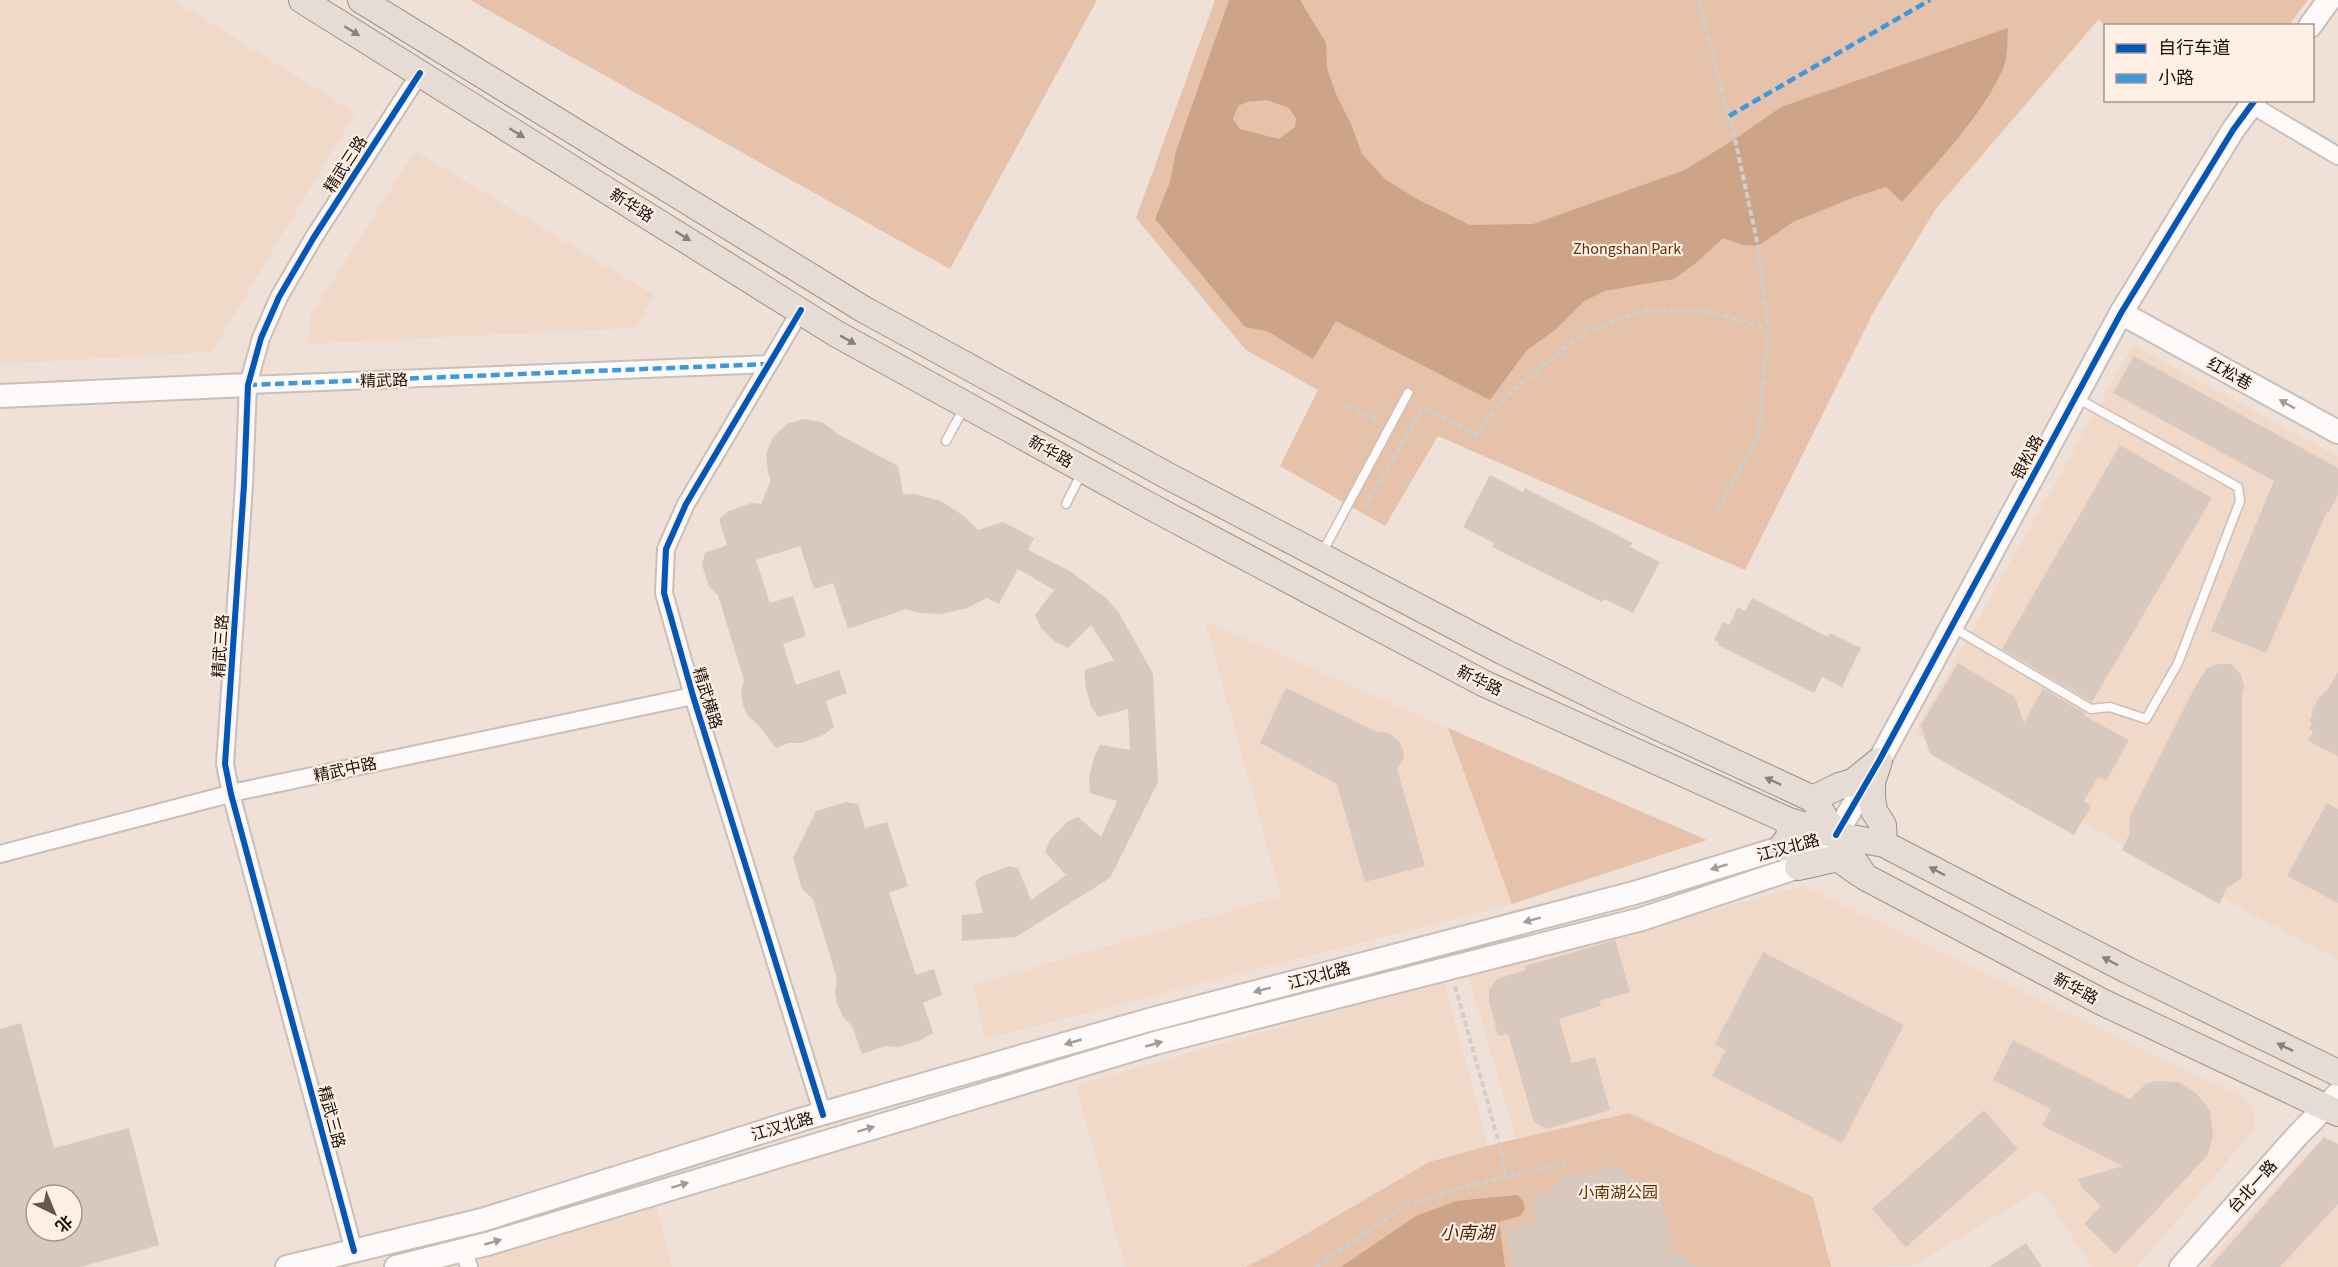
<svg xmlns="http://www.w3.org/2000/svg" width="2338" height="1267" font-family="'Source Sans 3','Noto Sans SC',sans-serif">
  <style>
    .built { fill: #f1d9c9 }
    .green { fill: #e5c2a9 }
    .water { fill: #cda488; fill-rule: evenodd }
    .building { fill: #d9c8bd; fill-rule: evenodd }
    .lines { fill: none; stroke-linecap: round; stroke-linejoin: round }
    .lane-casing { stroke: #cabfb8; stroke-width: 11 }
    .street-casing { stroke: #cabfb8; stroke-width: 20 }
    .secondary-casing { stroke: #cabfb8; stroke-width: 26 }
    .primary-casing { stroke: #a18f7f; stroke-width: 28 }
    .path { stroke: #d2cecb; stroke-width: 4; stroke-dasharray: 6 3; stroke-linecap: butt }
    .lane { stroke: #fdfaf9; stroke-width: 8 }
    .street { stroke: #fdfaf9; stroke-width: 16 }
    .secondary { stroke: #fdfaf9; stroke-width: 22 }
    .primary { stroke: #e5ddd5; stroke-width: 26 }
    .quiet { stroke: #3b9ade; stroke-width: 4.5; stroke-dasharray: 9 4.5; stroke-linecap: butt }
    .cycleway-casing { stroke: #ffefe5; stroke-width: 10 }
    .cycleway { stroke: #0057b8; stroke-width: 6 }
    .oneway { fill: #89817a }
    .oneway2 { fill: #a19c99 }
    .labels { text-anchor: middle; stroke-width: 4.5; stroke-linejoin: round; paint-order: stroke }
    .street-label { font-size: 16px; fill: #18100a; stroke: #ffefe5 }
    .park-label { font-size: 16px; fill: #612f00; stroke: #ffefe5 }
    .water-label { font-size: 18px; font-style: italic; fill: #4a2608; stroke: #ffefe5 }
  </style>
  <rect width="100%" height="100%" fill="#efe1d8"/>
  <path class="built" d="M0,0H174L355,113L212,352L0,364Z
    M415,151L654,295L635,328L308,344L310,317Z
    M2133,345L2338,457V960L1914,733Z
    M1205,621L1448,728L1512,904L985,1039L973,985L1281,896Z
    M1804,886L2247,1099L2255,1115L2253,1131L2137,1267H2092L2041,1189L1912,1266L1831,1267L1813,1197L1629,1113L1516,1139L1468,974Z
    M1444,980L1488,1146L1429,1162L1270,1255L1245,1267H1125L1076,1085Z
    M2324,1137L2338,1144V1267H2203Z
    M654,1200L672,1267H480L475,1247Z"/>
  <path class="green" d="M470,0H1097L950,269Z
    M1215,0H2308L2289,25L2109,26L2098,20L1935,210L1873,313L1745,570L1438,436L1385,526L1280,466L1318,390L1246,350L1136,218Z
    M1448,728L1707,840L1512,904Z
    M1629,1113L1813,1197L1831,1267H1245L1270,1255L1429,1162L1499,1143Z"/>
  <path class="water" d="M1229,0H1300L1326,43L1327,69L1337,96L1351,124L1362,154L1385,179L1415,198L1470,225L1533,224L1685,170L1735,139L1781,107L2008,28C2007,40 2008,58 2003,69C1982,116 1936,164 1902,202L1886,187L1855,197L1793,222L1758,246L1743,245L1723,238L1697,262L1674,279L1604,291L1583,302L1555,330L1527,350L1490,400L1336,321L1313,359L1267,331L1245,327L1155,219L1170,182L1176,151ZM1267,100L1289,108L1296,118L1295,127L1279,139L1240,129L1233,119L1238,106L1247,102Z
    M1517,1195L1523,1201L1525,1210L1520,1216L1499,1222L1505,1267H1341L1416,1216L1456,1201Z"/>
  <path class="building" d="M2134,356L2338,468V495L2329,512L2327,511L2266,653L2211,631L2274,481L2113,393Z
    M804,419L822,422L838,434L898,466L903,494H915L941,501L964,516L978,530L1003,522L1034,538L1028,550L1068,570L1105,597L1119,613L1153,674L1158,782L1110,878L1016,937L962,941V915L983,913L975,883L980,877L1009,866L1018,868L1031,900L1066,875L1045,852L1050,840L1067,822L1078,817L1101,837L1117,801L1090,793L1089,778L1094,757L1100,745L1130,750L1128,709L1098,717L1091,706L1085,684V670L1114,660L1091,625L1068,648L1055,642L1041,628L1035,615L1054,590L1018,569L999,604L987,598L967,608L942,614L918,613L906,609L848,629L833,583L814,589L800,546L756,560L770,603L793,596L806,636L783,644L796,685L839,670L847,693L826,701L834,727L823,735L801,743H789L776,748L758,725L748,716L743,705L741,691L744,680L718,595L709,587L702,565L705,553L727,545L719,519L729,511L751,503L761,504L771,480L768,472L766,454L773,437L787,424Z
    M2120,445L2212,498L2092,702L2002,649Z
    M1490,475L1523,492L1525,488L1633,543L1630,547L1660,562L1633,613L1604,599L1602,602L1492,547L1494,543L1463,527Z
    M1752,598L1828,637L1830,633L1861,648L1842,687L1822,677L1814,693L1718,645L1719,642L1714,640L1723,622L1729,625L1738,607L1745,611Z
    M1958,663L2015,697L2024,723L2043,688L2086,714L2085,716L2129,740L2106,781L2098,777L2084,801L2091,806L2074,835L1930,754L1921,725Z
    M2218,664H2232L2241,675L2244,687L2242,696V878L2227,888L2219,904L2122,850L2129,835L2130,816L2193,691L2206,669Z
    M2338,672V756L2308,741L2313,731L2309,729L2312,722L2309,721L2313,714L2311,713L2320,695L2322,696L2325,690L2327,691Z
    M1286,688L1377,732L1389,733L1400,742L1404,753L1403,760L1397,769L1425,866L1365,882L1337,784L1260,743Z
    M846,802L858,804L865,828L887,822L908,886L889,893L916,975L934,969L942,995L923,1003L933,1033L921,1040L899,1047L885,1046L862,1054L852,1026L843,1017L837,1004L835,991L837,979L813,899L802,889L793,858L816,811Z
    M2327,803L2338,809V903L2287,876Z
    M1615,940L1630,992L1599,1001L1601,1006L1559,1019L1572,1063L1595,1057L1610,1110L1547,1129L1534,1122L1508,1034L1498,1036L1489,1001V989L1497,979L1526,970L1525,966Z
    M1763,952L1904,1025L1842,1143L1712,1076L1726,1050L1715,1044Z
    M21,1023L54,1148L129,1128L159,1245L81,1267H0V1029ZM36,1195H72V1231H36Z
    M2013,1040L2130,1099L2146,1084L2156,1081L2178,1082L2197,1094L2210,1111L2213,1134L2208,1155L2115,1254L2084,1224L2101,1206L2082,1188L2078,1179L2123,1166L2042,1126L2051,1109L1993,1080Z
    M1984,1110L2018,1149L1906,1247L1872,1209Z
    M2324,1137L2338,1144V1204L2280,1267H2210Z
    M1615,1165L1638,1181L1658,1184L1672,1249L1698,1267H1513L1505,1230L1535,1222L1533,1198L1557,1187L1558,1178Z
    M2026,1243L2042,1267H1989Z"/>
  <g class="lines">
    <defs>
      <path id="lane" d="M946,441L964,408
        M1066,504L1082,472
        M1322,553L1408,393
        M1952,627L2091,709L2110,707L2146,719L2178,663L2240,501L2238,487L2075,397"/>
      <path id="street" d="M2252,105L2338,156
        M801,310L686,504L666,549L664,593L693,696L823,1115
        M248,385L769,364
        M0,854L241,791L693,696
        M463,1250L469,1267
        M354,1251L231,794L225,764L244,485L248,385L261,338L279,297L314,237L420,73"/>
      <path id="secondary" d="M2310,26L2329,0
        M2121,313L2338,432
        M0,396L248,385
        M287,1267L482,1220L803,1119L1149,1020L1634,893L1781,848L1832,836
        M396,1267L487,1244L1155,1043L1642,919L1798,867L1836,835L1879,761L2121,313L2233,130L2255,100
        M2181,1267L2296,1137L2338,1094"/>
      <path id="primary" d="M302,0L835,333L1146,504L1483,683L1789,821L1836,835L1865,877L2102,1002L2338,1113
        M361,0L863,309L1168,476L1504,652L1628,713L1813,799L1836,835L1884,844L2127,970L2338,1073
        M1813,799L1839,786L1853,782L1879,761L1872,782V798L1874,811L1883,825L1884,844
        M1781,848L1790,836L1789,821
        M1798,867L1838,858L1860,874"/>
    </defs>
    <use href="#lane" class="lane-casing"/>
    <use href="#street" class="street-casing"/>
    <use href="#secondary" class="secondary-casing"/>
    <use href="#primary" class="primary-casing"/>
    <path class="path" d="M1699,0L1735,139L1758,246L1768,330L1758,437L1716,511
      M1347,406L1379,421
      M1364,507L1423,408L1476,435L1507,395L1584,332L1647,310L1713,312L1768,329
      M1455,986L1499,1143L1506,1177
      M1316,1267L1405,1206L1464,1187L1568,1162"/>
    <use href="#lane" class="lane"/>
    <use href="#street" class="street"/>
    <use href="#secondary" class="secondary"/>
    <use href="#primary" class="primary"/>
    <path class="quiet" d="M1729,116L1930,0
      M248,385L769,364"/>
    <defs>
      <path id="cycleway" d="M801,310L686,504L666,549L664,593L693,696L823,1115
        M1836,835L1879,761L2121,313L2233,130L2255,100
        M354,1251L231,794L225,764L244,485L248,385L261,338L279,297L314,237L420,73"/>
    </defs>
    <use href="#cycleway" class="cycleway-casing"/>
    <use href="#cycleway" class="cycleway"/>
  </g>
  <defs><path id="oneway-solid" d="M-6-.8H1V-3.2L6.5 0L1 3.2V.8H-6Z" transform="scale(1.5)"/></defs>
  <g class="oneway">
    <use href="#oneway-solid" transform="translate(352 31) rotate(32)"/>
    <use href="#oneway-solid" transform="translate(517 133) rotate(32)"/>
    <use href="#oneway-solid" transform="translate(683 236) rotate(32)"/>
    <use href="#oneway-solid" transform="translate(848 340) rotate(29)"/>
    <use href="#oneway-solid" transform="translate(1773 781) rotate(-155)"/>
    <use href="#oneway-solid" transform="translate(1937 871) rotate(-152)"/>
    <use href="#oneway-solid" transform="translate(2110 961) rotate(-152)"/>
    <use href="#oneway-solid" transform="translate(2285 1047) rotate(-154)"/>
  </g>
  <g class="oneway2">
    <use href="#oneway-solid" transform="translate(2287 404) rotate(-151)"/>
    <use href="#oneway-solid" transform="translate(1719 867) rotate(163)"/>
    <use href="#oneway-solid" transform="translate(1532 920) rotate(165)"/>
    <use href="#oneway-solid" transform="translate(1262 990) rotate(165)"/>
    <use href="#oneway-solid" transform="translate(1073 1042) rotate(164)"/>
    <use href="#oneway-solid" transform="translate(1154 1044) rotate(-16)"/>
    <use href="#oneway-solid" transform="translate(866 1129) rotate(-17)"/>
    <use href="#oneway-solid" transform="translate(680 1185) rotate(-17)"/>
    <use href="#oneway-solid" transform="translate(493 1242) rotate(-16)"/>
  </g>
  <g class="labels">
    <g class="street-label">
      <text transform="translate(345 164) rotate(-57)" y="6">精武三路</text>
      <text transform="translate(632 205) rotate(32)" y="6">新华路</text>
      <text transform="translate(2230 373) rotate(29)" y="6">红松巷</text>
      <text transform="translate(384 380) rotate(-2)" y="6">精武路</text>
      <text transform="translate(1051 451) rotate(29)" y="6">新华路</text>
      <text transform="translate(2027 457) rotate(-62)" y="6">银松路</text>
      <text transform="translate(220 646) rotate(-86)" y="6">精武三路</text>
      <text transform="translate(1480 680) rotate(26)" y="6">新华路</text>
      <text transform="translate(708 698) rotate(73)" y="6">精武横路</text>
      <text transform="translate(345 769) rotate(-12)" y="6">精武中路</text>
      <text transform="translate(1788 847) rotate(-15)" y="6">江汉北路</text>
      <text transform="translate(1319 975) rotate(-15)" y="6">江汉北路</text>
      <text transform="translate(2076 988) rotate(28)" y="6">新华路</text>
      <text transform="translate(332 1117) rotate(75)" y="6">精武三路</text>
      <text transform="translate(782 1126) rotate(-16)" y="6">江汉北路</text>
      <text transform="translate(2252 1186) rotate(-48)" y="6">台北一路</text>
    </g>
    <g class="park-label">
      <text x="1627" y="254">Zhongshan Park</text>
      <text x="1618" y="1198">小南湖公园</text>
    </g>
    <g class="water-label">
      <text x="1467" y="1239">小南湖</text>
    </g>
  </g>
  <rect x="2104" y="24" width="210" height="78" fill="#ffefe5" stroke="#a3968d" stroke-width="1.5"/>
  <rect x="2116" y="44" width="30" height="9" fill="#0057b8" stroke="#a3968d" stroke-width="1.5"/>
  <text x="2158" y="54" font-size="18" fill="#18100a">自行车道</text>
  <rect x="2116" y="74" width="30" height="9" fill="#3b9ade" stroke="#a3968d" stroke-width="1.5"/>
  <text x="2158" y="84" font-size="18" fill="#18100a">小路</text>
  <g transform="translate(54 1213) rotate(137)"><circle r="28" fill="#ffefe5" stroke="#a3968d" stroke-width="1.5"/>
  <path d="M0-4.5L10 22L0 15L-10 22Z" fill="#635952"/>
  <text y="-9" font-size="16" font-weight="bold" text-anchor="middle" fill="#18100a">北</text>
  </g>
</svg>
